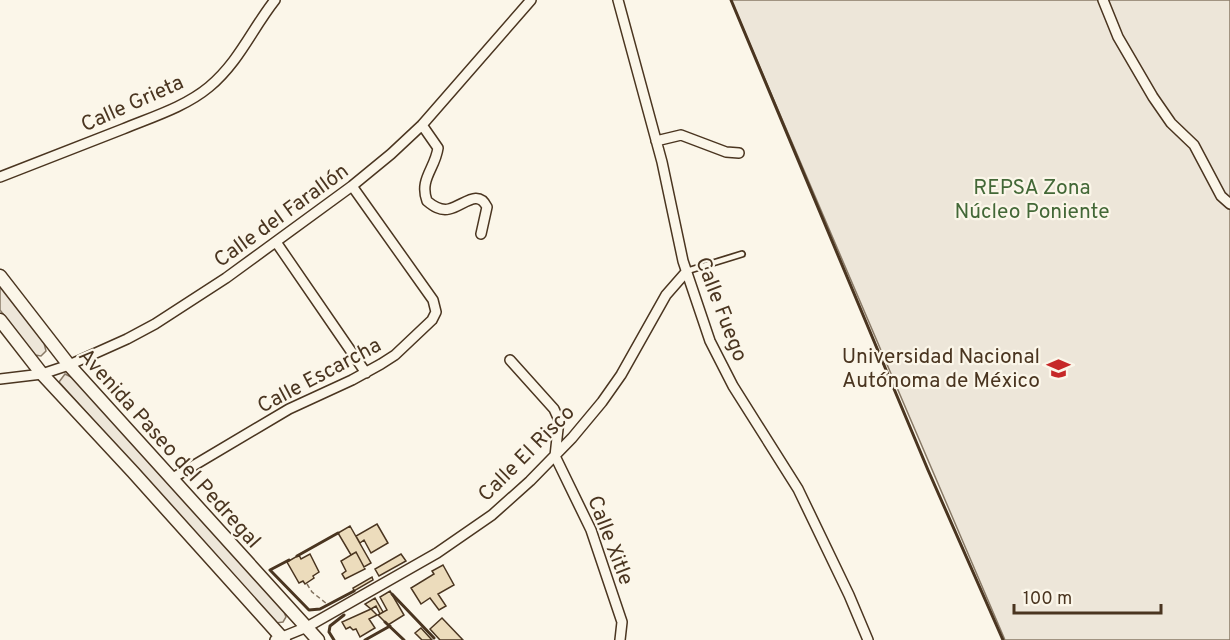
<svg xmlns="http://www.w3.org/2000/svg" width="1230" height="640" font-family="Overpass,sans-serif">
  <style>
    .green { fill: #ede6d9; stroke: #887966; stroke-width: 1.5 }
    .building { fill: #ecdcbc; stroke: #4a3520; stroke-width: 1.5 }
    .lines { fill: none; stroke-linecap: round; stroke-linejoin: round }
    .service-casing { stroke: #4a3520; stroke-width: 8 }
    .minor-casing { stroke: #4a3520; stroke-width: 12 }
    .secondary-casing { stroke: #4a3520; stroke-width: 15 }
    .path { stroke: #7f6f5c; stroke-width: 1.5; stroke-dasharray: 4.5 3; stroke-linecap: butt }
    .service { stroke: #fbf6e9; stroke-width: 4.5 }
    .minor { stroke: #fbf6e9; stroke-width: 9 }
    .secondary { stroke: #fbf6e9; stroke-width: 12 }
    .wall { stroke: #4a3520; stroke-width: 3 }
    .labels { text-anchor: middle; stroke-width: 4.5; stroke-linejoin: round; paint-order: stroke }
    .street-label { font-size: 21px; fill: #4a3520; stroke: #fbf6e9 }
    .park-label { font-size: 21px; fill: #436837; stroke: #fbf6e9 }
    .poi-label { font-size: 21px; fill: #4a3520; stroke: #fbf6e9; text-anchor: end }
  </style>
  <rect width="100%" height="100%" fill="#fbf6e9"/>
  <path class="green" d="M731,0H1230V640H1005Z
    M0,283L44,343L46,351L41,356L35,355L0,310Z
    M65,374L77,380L284,612L286,617L283,622L276,623L59,382Z"/>
  <path class="building" d="M377,524L388,543L371,553L364,540L360,543L356,536Z
    M350,526L371,563L364,567L356,552L351,555L338,533Z
    M356,552L365,569L345,579L342,574L346,571L341,561Z
    M310,554L319,572L313,576L314,578L305,584L303,581L299,583L287,562L299,555L301,559Z
    M401,554L406,561L379,576L375,569Z
    M443,565L454,585L438,594L446,606L439,610L430,598L421,604L411,588L434,574L432,571Z
    M372,577L373,580L354,591L353,588Z
    M390,591L404,615L388,625L378,615L387,610L380,597Z
    M375,598L383,612L380,614L376,606L371,609L365,604Z
    M371,609L377,615L369,619L375,628L360,637L356,629L353,630L350,627L346,629L342,622Z
    M442,618L463,640H440L430,629Z
    M421,628L432,640H422L415,633Z"/>
  <g class="lines">
    <defs>
      <path id="service" d="M687,271L742,254"/>
      <path id="minor" d="M618,0L662,162L683,261L710,341L733,386L798,489L849,595L868,640
        M1103,0L1118,37L1153,97L1171,123L1194,145L1221,196L1230,204
        M422,125L438,148C435,169 419,179 427,201C433,206 440,211 449,209C463,206 478,188 487,207L481,234
        M656,141L681,135L726,152L739,153
        M0,177C41,161 82,145 123,129C152,117 185,107 209,87C239,62 252,29 275,0
        M276,242L366,373
        M510,360L554,409L559,420L555,456L591,530L622,622L620,640
        M0,379L42,374L69,365L127,339L155,324L226,278L352,186L391,154L422,125L531,0
        M171,479L289,409L352,380L381,364L395,355L432,320L436,312L433,300L352,186
        M275,640L307,627L437,553L492,515L530,481L572,438L602,402L621,375L666,295L687,271"/>
      <path id="secondary" d="M0,276L69,365L318,640
        M0,320L42,374L133,472L284,640"/>
    </defs>
    <use href="#service" class="service-casing"/>
    <use href="#minor" class="minor-casing"/>
    <use href="#secondary" class="secondary-casing"/>
    <path class="path" d="M307,584L312,592L327,604"/>
    <use href="#service" class="service"/>
    <use href="#minor" class="minor"/>
    <use href="#secondary" class="secondary"/>
    <path class="wall" d="M731,0L928,470L1003,640
      M297,556L338,533
      M289,560L270,570L309,610L320,609L354,591
      M392,594L434,638
      M385,622L404,640
      M334,640L329,632L330,626L344,615
      M365,640L390,626"/>
  </g>
  <defs>
    <symbol id="university-bare" viewBox="-9 -9 18 18"><path d="M0-5L7-2L0 1L-7-2ZM-4 1L0 2.5L4 1V4Q0 6-4 4Z" fill="#c62828" stroke="#fbf6e9" stroke-width="2.5" paint-order="stroke"/></symbol>
  </defs>
  <g fill-rule="evenodd">
    <use href="#university-bare" x="1042" y="352" width="33" height="33"/>
  </g>
  <g class="labels">
    <g class="street-label">
      <text transform="translate(132 103) rotate(-24)" y="7">Calle Grieta</text>
      <text transform="translate(281 215) rotate(-36)" y="7">Calle del Farallón</text>
      <text transform="translate(722 309) rotate(69)" y="7">Calle Fuego</text>
      <text transform="translate(319 375) rotate(-28)" y="7">Calle Escarcha</text>
      <text transform="translate(170 448) rotate(48)" y="7">Avenida Paseo del Pedregal</text>
      <text transform="translate(526 453) rotate(-45)" y="7">Calle El Risco</text>
      <text transform="translate(611 540) rotate(69)" y="7">Calle Xitle</text>
    </g>
    <g class="park-label">
      <text x="1032" y="194">REPSA Zona<tspan x="1032" dy="24">Núcleo Poniente</tspan></text>
    </g>
    <g class="poi-label">
      <text x="1040" y="363">Universidad Nacional<tspan x="1040" dy="24">Autónoma de México</tspan></text>
    </g>
  </g>
  <path d="M1014 604v9h147v-9" fill="none" stroke="#4a3520" stroke-width="3"/>
  <text x="1023" y="604" font-size="18" fill="#4a3520" stroke="#fbf6e9" stroke-width="4.5" paint-order="stroke">100 m</text>
</svg>
